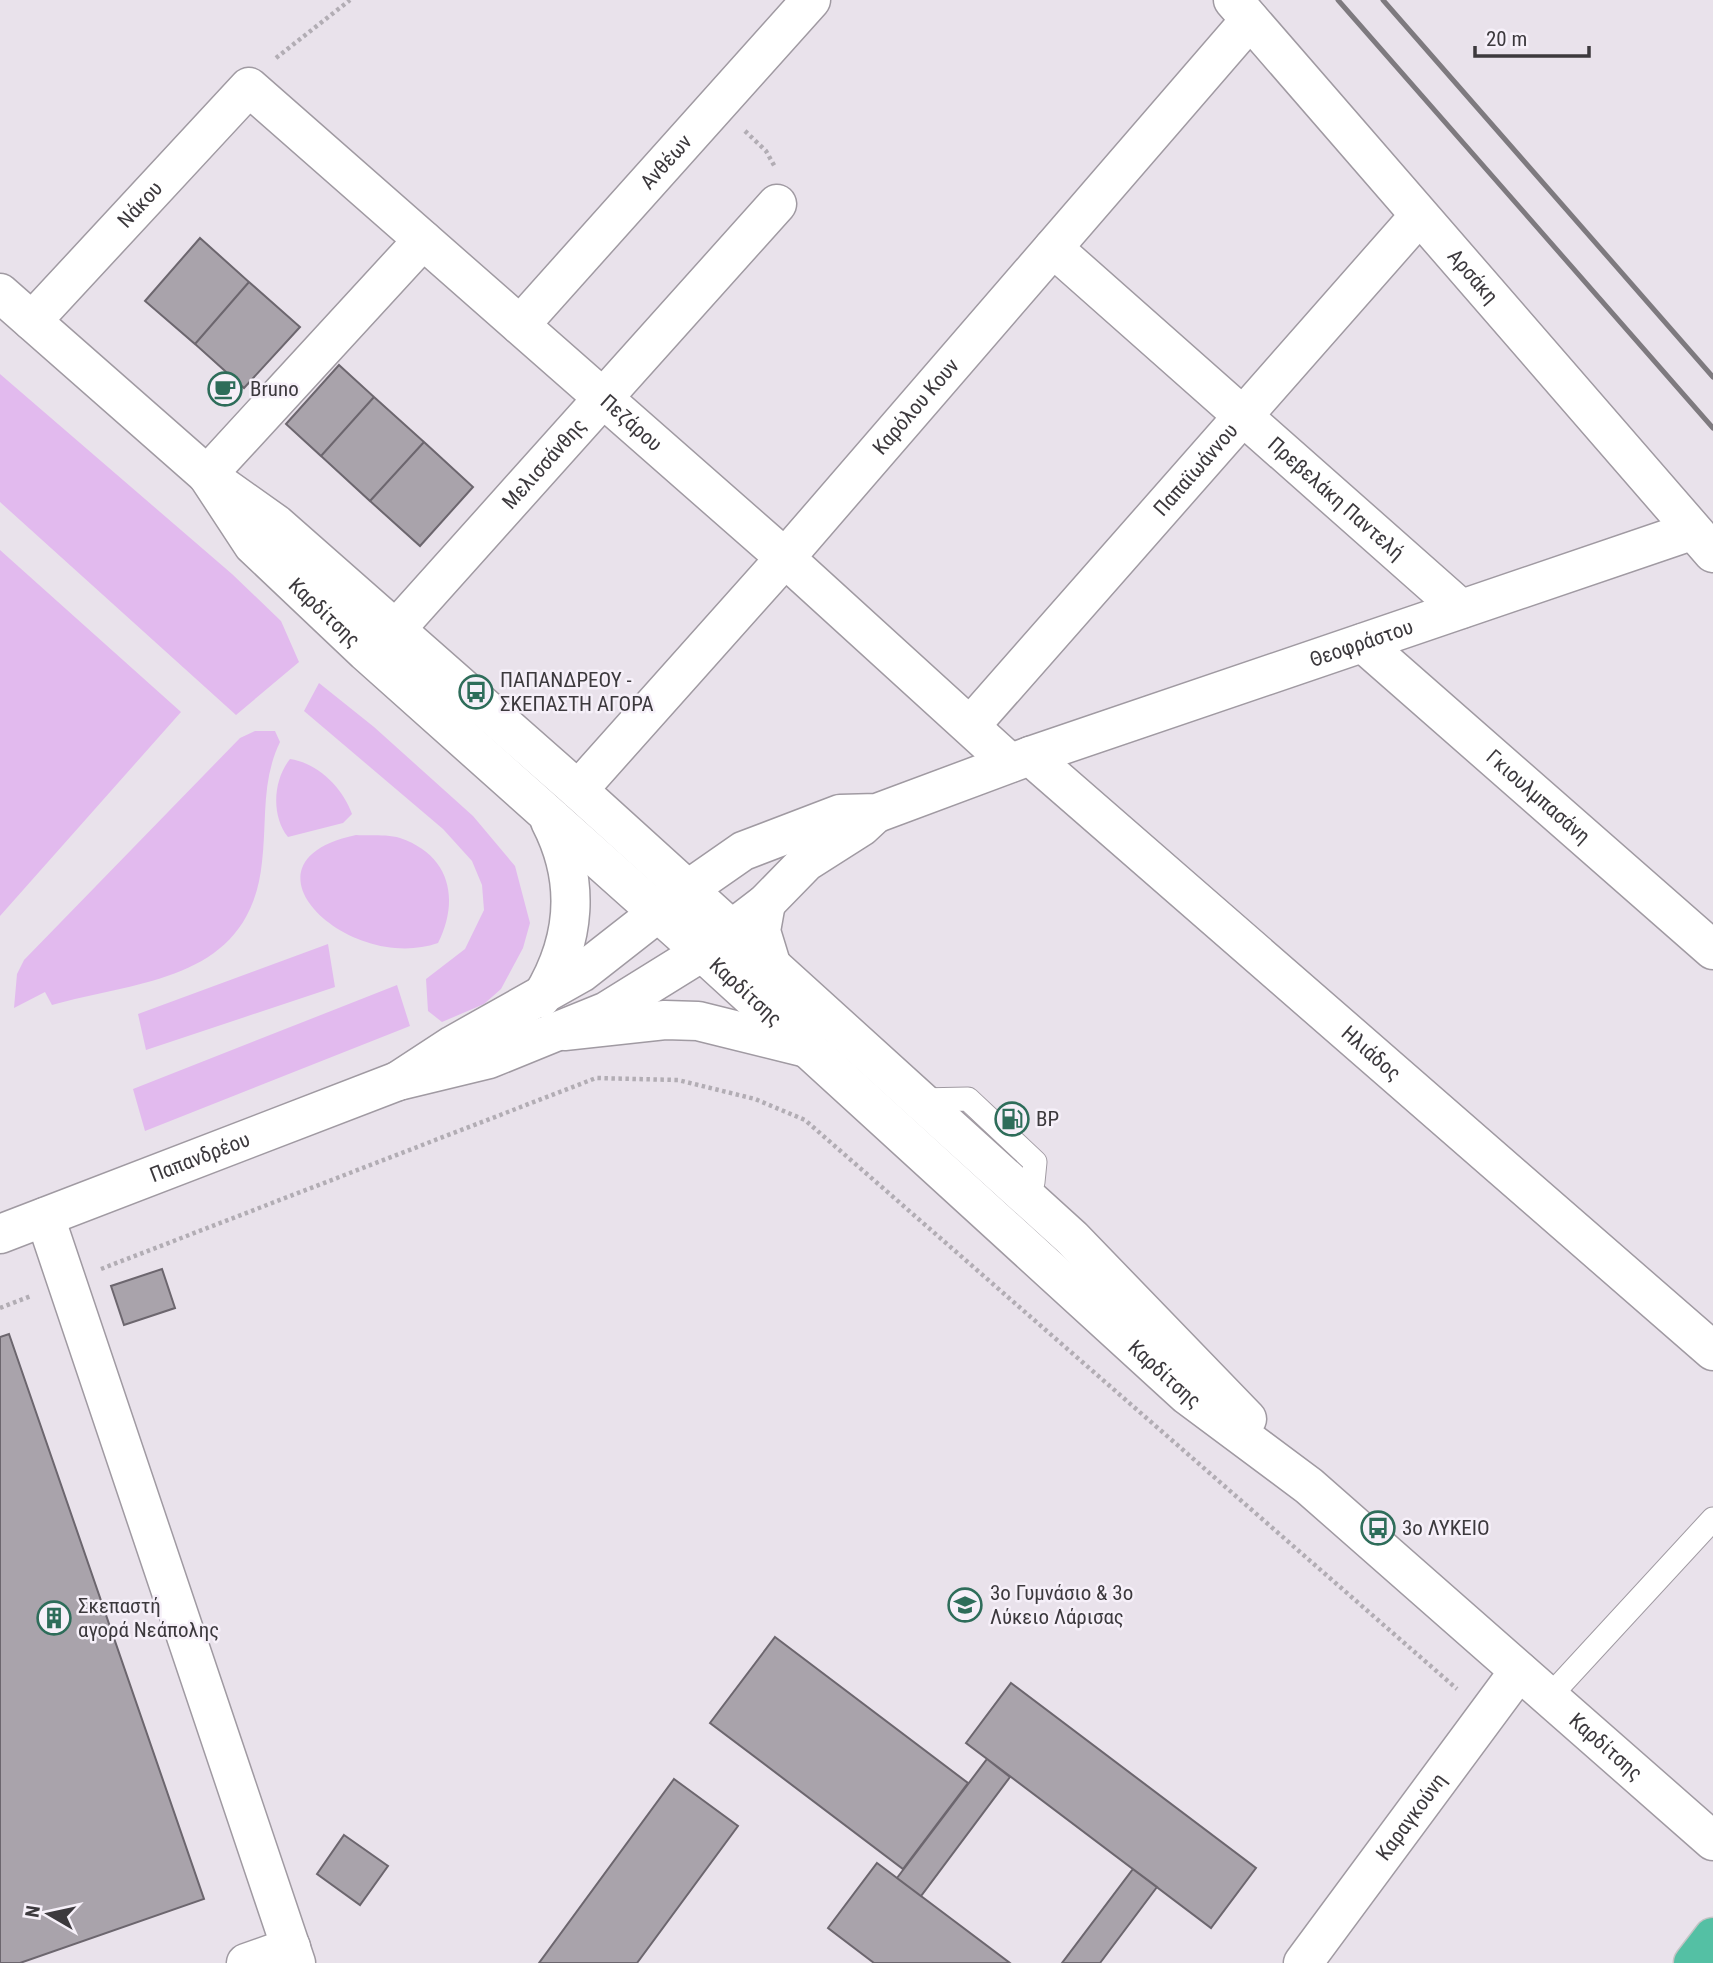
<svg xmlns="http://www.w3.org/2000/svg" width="1713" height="1963" font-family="'Roboto Condensed',sans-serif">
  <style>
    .green { fill: #e2baee }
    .building { fill: #a9a3ab; stroke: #6c666e; stroke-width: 2 }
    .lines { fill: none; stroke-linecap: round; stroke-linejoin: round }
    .service-casing { stroke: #a09aa2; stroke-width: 25 }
    .minor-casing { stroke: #a09aa2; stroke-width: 41 }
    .tertiary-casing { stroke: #a09aa2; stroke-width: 41 }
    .secondary-casing { stroke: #a09aa2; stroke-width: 41 }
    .trunk-casing { stroke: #c4c4c5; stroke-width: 41 }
    .path { stroke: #b2adb4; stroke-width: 4.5; stroke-dasharray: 3.5 3.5; stroke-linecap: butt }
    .service { stroke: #fff; stroke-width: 23 }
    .minor { stroke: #fff; stroke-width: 38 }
    .tertiary { stroke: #fff; stroke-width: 38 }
    .secondary { stroke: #fff; stroke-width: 38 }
    .trunk { stroke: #54c0a4; stroke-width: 38 }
    .rail { stroke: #7e7a7f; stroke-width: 5 }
    .labels { text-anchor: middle; stroke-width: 5; stroke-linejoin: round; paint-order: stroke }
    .street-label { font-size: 21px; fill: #3c393d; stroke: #f6f0f9 }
    .poi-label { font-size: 21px; fill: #3c393d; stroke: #f6f0f9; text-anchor: start }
  </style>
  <rect width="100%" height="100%" fill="#e9e2eb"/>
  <path class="green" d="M0,374L232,574L281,621L299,662L236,715L0,502Z
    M0,550L181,712L0,916Z
    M319,683L374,727L473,816L515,866L530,923L523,948L501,989L484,1004L442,1022L428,1011L426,979L465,949L484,910L482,885L472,861L443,829L304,711Z
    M255,731H275L280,742C261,781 267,821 262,862C250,981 142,980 52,1005L45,992L14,1008L17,974L24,960L240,738Z
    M290,759C318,763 343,788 352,814L343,823L288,837C271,816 273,780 290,759Z
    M356,835C369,836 387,834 400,838C450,855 460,899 438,943C349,974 228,862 356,835Z
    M328,944L335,987L146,1050L138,1014Z
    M397,985L410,1026L145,1131L133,1089Z"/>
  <path class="building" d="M200,238L249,282L195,344L145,301Z
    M249,282L300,327L244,388L195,344Z
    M339,365L374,397L321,456L286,424Z
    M374,397L424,442L370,501L321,456Z
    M424,442L473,487L420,546L370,501Z
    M162,1269L175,1308L124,1325L111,1286Z
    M9,1334L204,1899L20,1963H0V1337Z
    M775,1637L968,1783L903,1869L710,1723Z
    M1011,1683L1256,1868L1211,1928L966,1743Z
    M987,1759L1010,1777L921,1896L897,1878Z
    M674,1779L738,1826L637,1963H539Z
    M344,1835L388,1866L360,1905L317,1874Z
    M877,1863L921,1896L1010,1963H874L828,1928Z
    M1133,1869L1157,1887L1100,1963H1062Z"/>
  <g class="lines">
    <defs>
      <path id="service" d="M919,1100L968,1099L1035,1162L1033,1182
        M1549,1697L1713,1519"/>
      <g id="minor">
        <path id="s1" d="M1233,0L1713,553"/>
        <path id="s2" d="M1053,248L1461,609"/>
        <path id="s3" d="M32,321L249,87L785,558L1010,763"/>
        <path id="s4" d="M520,325L811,0"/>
        <path d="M207,475L423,240"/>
        <path id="s5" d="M396,629L777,204"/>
        <path id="s6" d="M1363,643L1713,950"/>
        <path id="s7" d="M971,725L1419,216"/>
        <path id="s8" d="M1030,756L1691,531"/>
        <path id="s9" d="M578,790L785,558L1250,20"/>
        <path d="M45,1217L296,1963"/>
        <path d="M246,1963L291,1947"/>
        <path id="s10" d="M1303,1963L1519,1671"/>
      </g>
      <g id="tertiary">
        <path id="s11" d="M398,1081L453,1045L581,973L687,890L743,851L840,814L877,813L1030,756L1713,1351"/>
        <path id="s12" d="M0,1234L398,1081L489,1059L607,1011L702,952L766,903L806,862L861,827L875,814"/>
      </g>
      <g id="secondary">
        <path d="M0,293L207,475L276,524L578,790L1072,1238L1247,1419"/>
        <path id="s13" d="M207,475L253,545L366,652L702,952L1187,1395L1309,1486L1713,1841"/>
        <path d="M766,903L761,931L772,967"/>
        <path d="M541,998C576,941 581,881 550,821"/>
        <path d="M564,1031L665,1020L698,1021L803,1047"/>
      </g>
      <path id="trunk" d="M1693,1963L1713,1937"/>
    </defs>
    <use href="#service" class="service-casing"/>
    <use href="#minor" class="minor-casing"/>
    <use href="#tertiary" class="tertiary-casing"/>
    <use href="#secondary" class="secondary-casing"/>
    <use href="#trunk" class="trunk-casing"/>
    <path class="path" d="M276,58L350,0
      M745,131L766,151L775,167
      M101,1269L596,1078L678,1080L755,1099L805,1120L1457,1689
      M0,1308L31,1296"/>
    <use href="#service" class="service"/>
    <use href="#minor" class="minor"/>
    <use href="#tertiary" class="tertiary"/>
    <use href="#secondary" class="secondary"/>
    <use href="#trunk" class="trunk"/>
    <path class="rail" d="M1338,0L1713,428
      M1383,0L1713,377"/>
  </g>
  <defs>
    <symbol id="cafe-ring" viewBox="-11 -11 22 22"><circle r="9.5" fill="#f6f0f9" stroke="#2e6d5a" stroke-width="1.5"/><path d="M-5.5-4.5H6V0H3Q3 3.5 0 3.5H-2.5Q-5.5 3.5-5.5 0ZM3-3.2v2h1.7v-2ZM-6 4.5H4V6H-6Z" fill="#2e6d5a"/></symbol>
    <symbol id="bus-ring" viewBox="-11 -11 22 22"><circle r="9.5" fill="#f6f0f9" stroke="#2e6d5a" stroke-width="1.5"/><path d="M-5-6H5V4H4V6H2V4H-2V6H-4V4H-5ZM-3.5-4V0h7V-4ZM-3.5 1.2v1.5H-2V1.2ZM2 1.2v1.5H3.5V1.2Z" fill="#2e6d5a"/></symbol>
    <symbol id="fuel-ring" viewBox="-11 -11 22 22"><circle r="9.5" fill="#f6f0f9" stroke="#2e6d5a" stroke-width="1.5"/><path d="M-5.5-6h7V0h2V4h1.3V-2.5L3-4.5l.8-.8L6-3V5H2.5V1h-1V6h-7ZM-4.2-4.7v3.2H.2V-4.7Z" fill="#2e6d5a"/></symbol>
    <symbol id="school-ring" viewBox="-11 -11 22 22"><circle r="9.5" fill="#f6f0f9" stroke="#2e6d5a" stroke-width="1.5"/><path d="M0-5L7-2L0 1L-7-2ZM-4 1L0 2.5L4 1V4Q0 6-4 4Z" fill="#2e6d5a"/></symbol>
    <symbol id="building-ring" viewBox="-11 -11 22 22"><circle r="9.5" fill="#f6f0f9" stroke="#2e6d5a" stroke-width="1.5"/><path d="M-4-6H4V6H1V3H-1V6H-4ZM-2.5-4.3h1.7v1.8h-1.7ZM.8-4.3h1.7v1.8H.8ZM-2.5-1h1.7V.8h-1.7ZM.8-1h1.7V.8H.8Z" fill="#2e6d5a"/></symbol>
  </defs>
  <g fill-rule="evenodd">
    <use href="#cafe-ring" x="206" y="370" width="38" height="38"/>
    <use href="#bus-ring" x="457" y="673" width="38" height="38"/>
    <use href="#fuel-ring" x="993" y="1100" width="38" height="38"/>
    <use href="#bus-ring" x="1359" y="1509" width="38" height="38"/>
    <use href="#school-ring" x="946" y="1586" width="38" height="38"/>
    <use href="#building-ring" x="35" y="1599" width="38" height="38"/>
  </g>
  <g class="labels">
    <g class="street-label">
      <text dy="7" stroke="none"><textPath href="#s4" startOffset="219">Ανθέων</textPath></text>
      <text dy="7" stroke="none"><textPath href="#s3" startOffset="159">Νάκου</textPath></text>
      <text dy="7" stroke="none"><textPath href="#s1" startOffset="366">Αρσάκη</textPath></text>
      <text dy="7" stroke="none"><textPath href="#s9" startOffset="511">Καρόλου Κουν</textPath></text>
      <text dy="7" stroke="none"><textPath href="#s3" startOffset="828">Πεζάρου</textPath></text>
      <text dy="7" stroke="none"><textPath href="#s5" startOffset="222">Μελισσάνθης</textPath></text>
      <text dy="7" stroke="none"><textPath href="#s7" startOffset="340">Παπαϊωάννου</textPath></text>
      <text dy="7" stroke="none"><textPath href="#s2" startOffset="378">Πρεβελάκη Παντελή</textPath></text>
      <text dy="7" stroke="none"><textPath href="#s13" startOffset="182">Καρδίτσης</textPath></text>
      <text dy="7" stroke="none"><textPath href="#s8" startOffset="350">Θεοφράστου</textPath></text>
      <text dy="7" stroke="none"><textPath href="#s6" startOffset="233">Γκιουλμπασάνη</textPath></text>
      <text dy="7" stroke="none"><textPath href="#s13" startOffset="749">Καρδίτσης</textPath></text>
      <text dy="7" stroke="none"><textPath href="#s11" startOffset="1172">Ηλιάδος</textPath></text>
      <text dy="7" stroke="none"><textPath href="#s12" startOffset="214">Παπανδρέου</textPath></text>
      <text dy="7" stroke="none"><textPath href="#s13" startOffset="1316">Καρδίτσης</textPath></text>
      <text dy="7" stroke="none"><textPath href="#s13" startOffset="1894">Καρδίτσης</textPath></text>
      <text dy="7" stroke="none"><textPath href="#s10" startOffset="182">Καραγκούνη</textPath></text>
    </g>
    <g class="poi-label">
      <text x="250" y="396">Bruno</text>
      <text x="500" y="687">ΠΑΠΑΝΔΡΕΟΥ -<tspan x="500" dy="24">ΣΚΕΠΑΣΤΗ ΑΓΟΡΑ</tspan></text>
      <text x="1036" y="1126">BP</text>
      <text x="1402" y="1535">3ο ΛΥΚΕΙΟ</text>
      <text x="990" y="1600">3ο Γυμνάσιο &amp; 3ο<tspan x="990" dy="24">Λύκειο Λάρισας</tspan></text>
      <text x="78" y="1613">Σκεπαστή<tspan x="78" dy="24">αγορά Νεάπολης</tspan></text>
    </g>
  </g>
  <g transform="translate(49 1914) rotate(279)" stroke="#f6f0f9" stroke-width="5" paint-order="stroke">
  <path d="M0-5L12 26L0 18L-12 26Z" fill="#3c393d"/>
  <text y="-10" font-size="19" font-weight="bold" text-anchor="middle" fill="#3c393d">N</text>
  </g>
  <path d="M1475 46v10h114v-10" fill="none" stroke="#3c393d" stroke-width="3.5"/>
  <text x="1486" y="46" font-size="21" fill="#3c393d" stroke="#f6f0f9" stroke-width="5" paint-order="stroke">20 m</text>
</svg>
